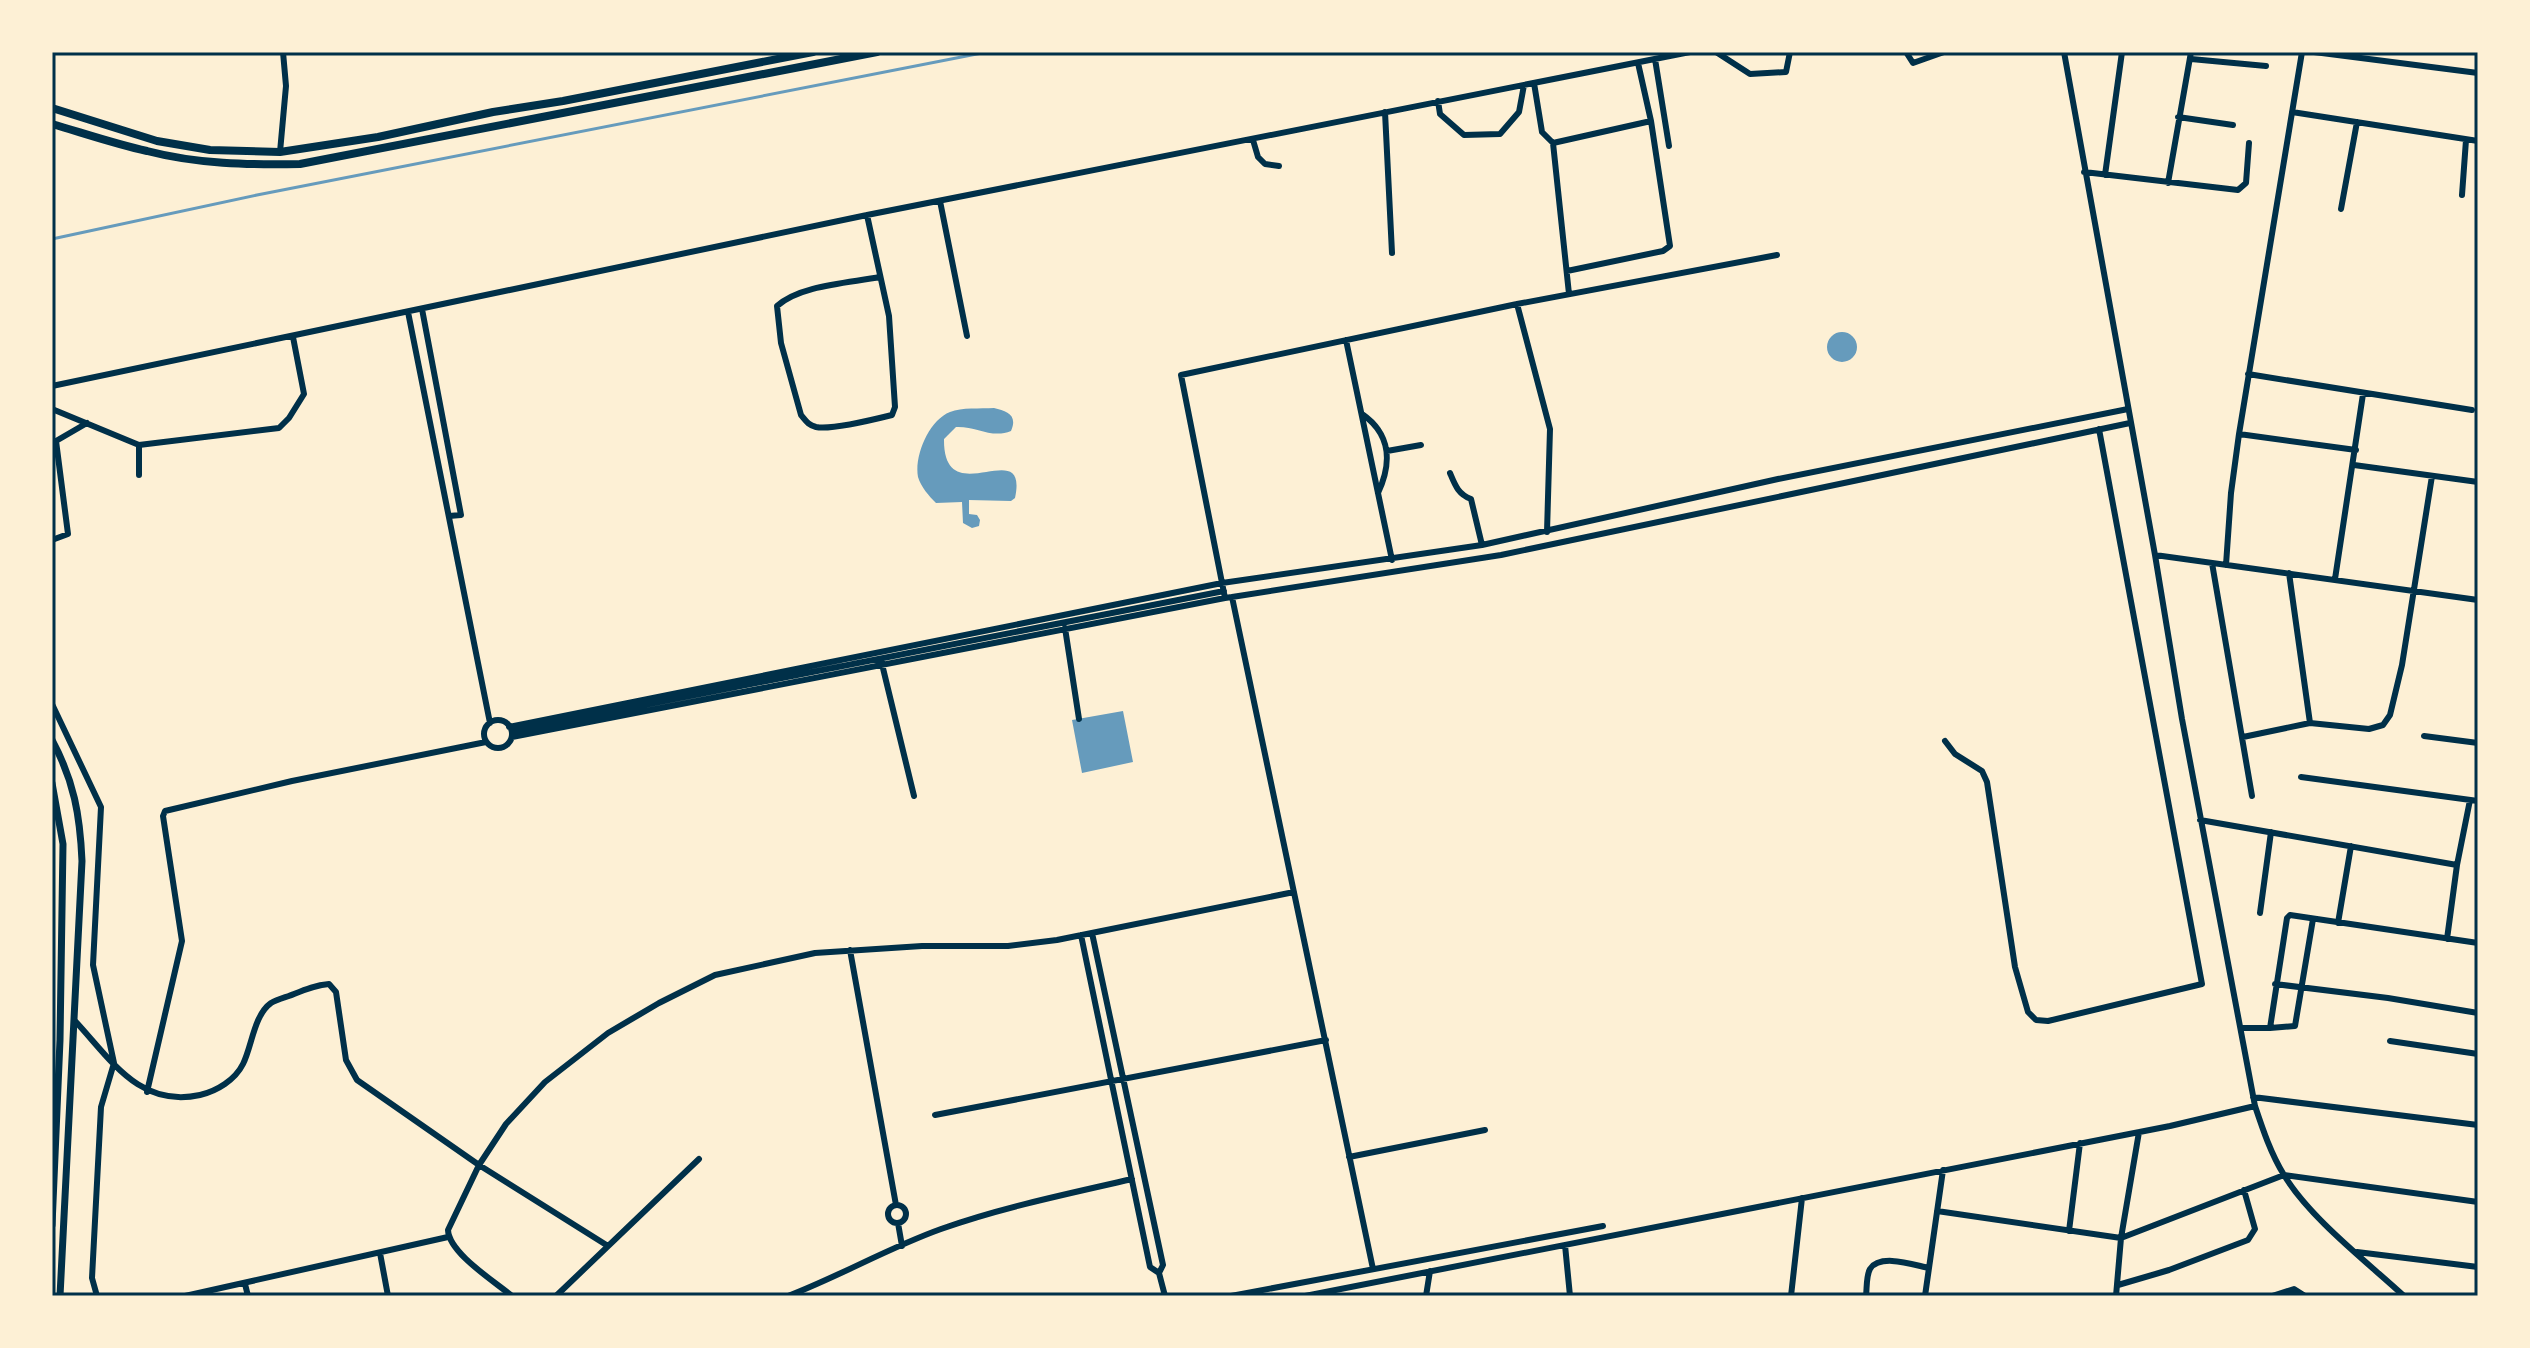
<svg xmlns="http://www.w3.org/2000/svg" width="2530" height="1348" font-family="'Noto Serif',serif">
  <style>
    .water { fill: #669bbc }
    .lines { fill: none; stroke-linecap: round; stroke-linejoin: round }
    .stream { stroke: #669bbc; stroke-width: 3 }
    .minor { stroke: #003049; stroke-width: 6 }
    .tertiary { stroke: #003049; stroke-width: 7 }
    .secondary { stroke: #003049; stroke-width: 8 }
    .neatline { fill: none; stroke: #003049; stroke-width: 3 }
  </style>
  <rect width="100%" height="100%" fill="#fdf0d5"/>
  <path class="water" d="M1827 347a15 15 0 1 1 30 0a15 15 0 1 1-30 0Z
    M994,408C1007,411 1018,415 1011,431C992,439 976,426 956,427L944,439C943,515 1029,432 1015,498L1011,501L969,500V514L977,515L980,520L979,526L972,528L963,523L962,502L936,503C929,496 921,487 918,477C914,456 929,420 950,412C962,407 980,409 994,408Z
    M1123,711L1133,762L1082,773L1072,720Z"/>
  <g class="lines">
    <path class="stream" d="M52,239L257,195L987,52"/>
    <path class="minor" d="M1716,52L1750,74L1786,72L1790,52
      M1906,52L1913,63L1944,52
      M2064,52L2155,555L2182,719L2255,1106C2263,1130 2271,1154 2284,1175C2310,1218 2366,1261 2404,1296
      M2314,52L2478,73
      M1655,59L1669,146
      M2191,59L2266,66
      M1534,83L1542,132L1553,143L1569,294
      M1438,101L1440,114L1464,135L1500,134L1519,112L1524,85
      M1385,112L1392,253
      M2292,112L2478,141
      M2178,117L2233,125
      M1253,140L1258,157L1265,164L1279,166
      M1553,143L1651,121
      M280,152L286,86L283,52
      M2084,172L2238,190L2246,183L2249,143
      M2105,175L2122,52
      M2168,183L2191,52
      M2462,195L2466,140
      M940,201L967,336
      M2341,209L2357,122
      M867,215L889,316L895,407L892,415C876,419 830,430 816,427C808,425 806,421 801,415L781,343L777,306C800,285 849,283 880,277
      M1567,271L1663,251L1670,246L1651,121L1638,63
      M1517,304L1550,429L1547,532
      M422,309L461,515L449,516
      M408,312L490,723
      M1346,340L1392,560
      M2248,374L2472,410
      M52,386L867,215L1690,52
      M52,409L139,445L279,428L289,418L304,394L293,337
      M1362,414C1391,434 1392,463 1378,493
      M2239,434L2356,450
      M139,445V475
      M1387,451L1421,445
      M2354,465L2478,482
      M1450,473C1455,485 1458,494 1471,499L1482,545
      M52,540L68,534L56,441L87,423
      M2155,555L2478,600
      M2212,563L2252,796
      M2226,565L2231,493L2239,434L2302,52
      M2289,573L2310,723L2369,729L2383,725L2390,715L2402,665L2432,476
      M2335,579L2363,394
      M1232,597L1501,555L2130,423
      M1065,628L1079,719
      M881,660L914,796
      M52,704L101,807L93,965L114,1063L101,1107L92,1278L97,1296
      M484 734a14 14 0 1 1 28 0a14 14 0 1 1-28 0Z
      M509,727L1222,583L1482,545L1778,479L2128,409
      M512,731L1224,591
      M2424,736L2478,743
      M512,737L1225,598
      M2243,737L2310,723
      M1945,741L1955,754L1982,771L1987,782L2015,967L2028,1012L2036,1020L2048,1021L2202,984L2099,429
      M2301,777L2478,801
      M2200,820L2457,865
      M2260,913L2271,832
      M2338,923L2351,846
      M1092,933L1163,1265L1159,1273L1165,1296
      M1081,935L1150,1267L1159,1273
      M2447,939L2457,865L2470,800
      M850,950L896,1205
      M2275,984L2388,998L2478,1013
      M76,1022C112,1061 140,1108 200,1095C217,1091 235,1080 243,1064C252,1046 254,1015 271,1003C278,999 287,997 294,994C306,989 316,985 329,984L336,992L346,1060L357,1080L479,1165L608,1246
      M2241,1028H2270L2287,918L2290,915L2478,943
      M2270,1028L2295,1026L2313,919
      M2390,1041L2478,1054
      M147,1092L182,941L163,816L165,811L292,781L486,742
      M2253,1097L2478,1125
      M935,1115L1326,1040
      M1349,1157L1485,1130
      M888 1214a9 9 0 1 1 18 0a9 9 0 1 1-18 0Z
      M1937,1211L2121,1238L2284,1175L2478,1202
      M898,1223L902,1246
      M2069,1231L2080,1143
      M1565,1245L1570,1296
      M2357,1252L2478,1267
      M380,1253L388,1296
      M1373,1269L1232,597L1225,598L1181,375L1517,304L1777,255
      M245,1284L248,1296
      M2118,1285L2169,1270L2248,1240L2255,1229L2244,1190
      M185,1296L448,1237
      M512,1296C494,1281 449,1253 448,1230L479,1165L506,1124L545,1082L608,1033L659,1003L715,975L815,953L922,946H1008L1057,940L1294,892
      M556,1296L699,1159
      M788,1296C840,1276 888,1248 941,1229C1003,1207 1068,1194 1132,1179
      M1231,1296L1603,1226
      M1305,1296L2170,1126L2255,1106
      M1426,1296L1430,1271
      M1791,1296L1802,1198
      M1866,1296C1867,1288 1866,1276 1870,1269C1880,1253 1914,1265 1929,1268
      M1925,1296L1943,1170
      M2116,1296L2121,1238L2139,1132
      M2272,1296L2294,1289L2305,1296"/>
    <path class="tertiary" d="M52,740C74,781 80,815 82,861L60,1296
      M52,783L63,844L60,1040L52,1225"/>
    <path class="secondary" d="M52,108L157,141L210,150L280,152L378,137L493,112L563,101L813,52
      M52,124C83,133 115,144 147,151C197,164 248,165 300,164L877,52"/>
  </g>
  <rect width="2530" height="1348" fill="none" stroke="#fdf0d5" stroke-width="108"/>
  <rect x="54" y="54" width="2422" height="1240" class="neatline"/>
</svg>
